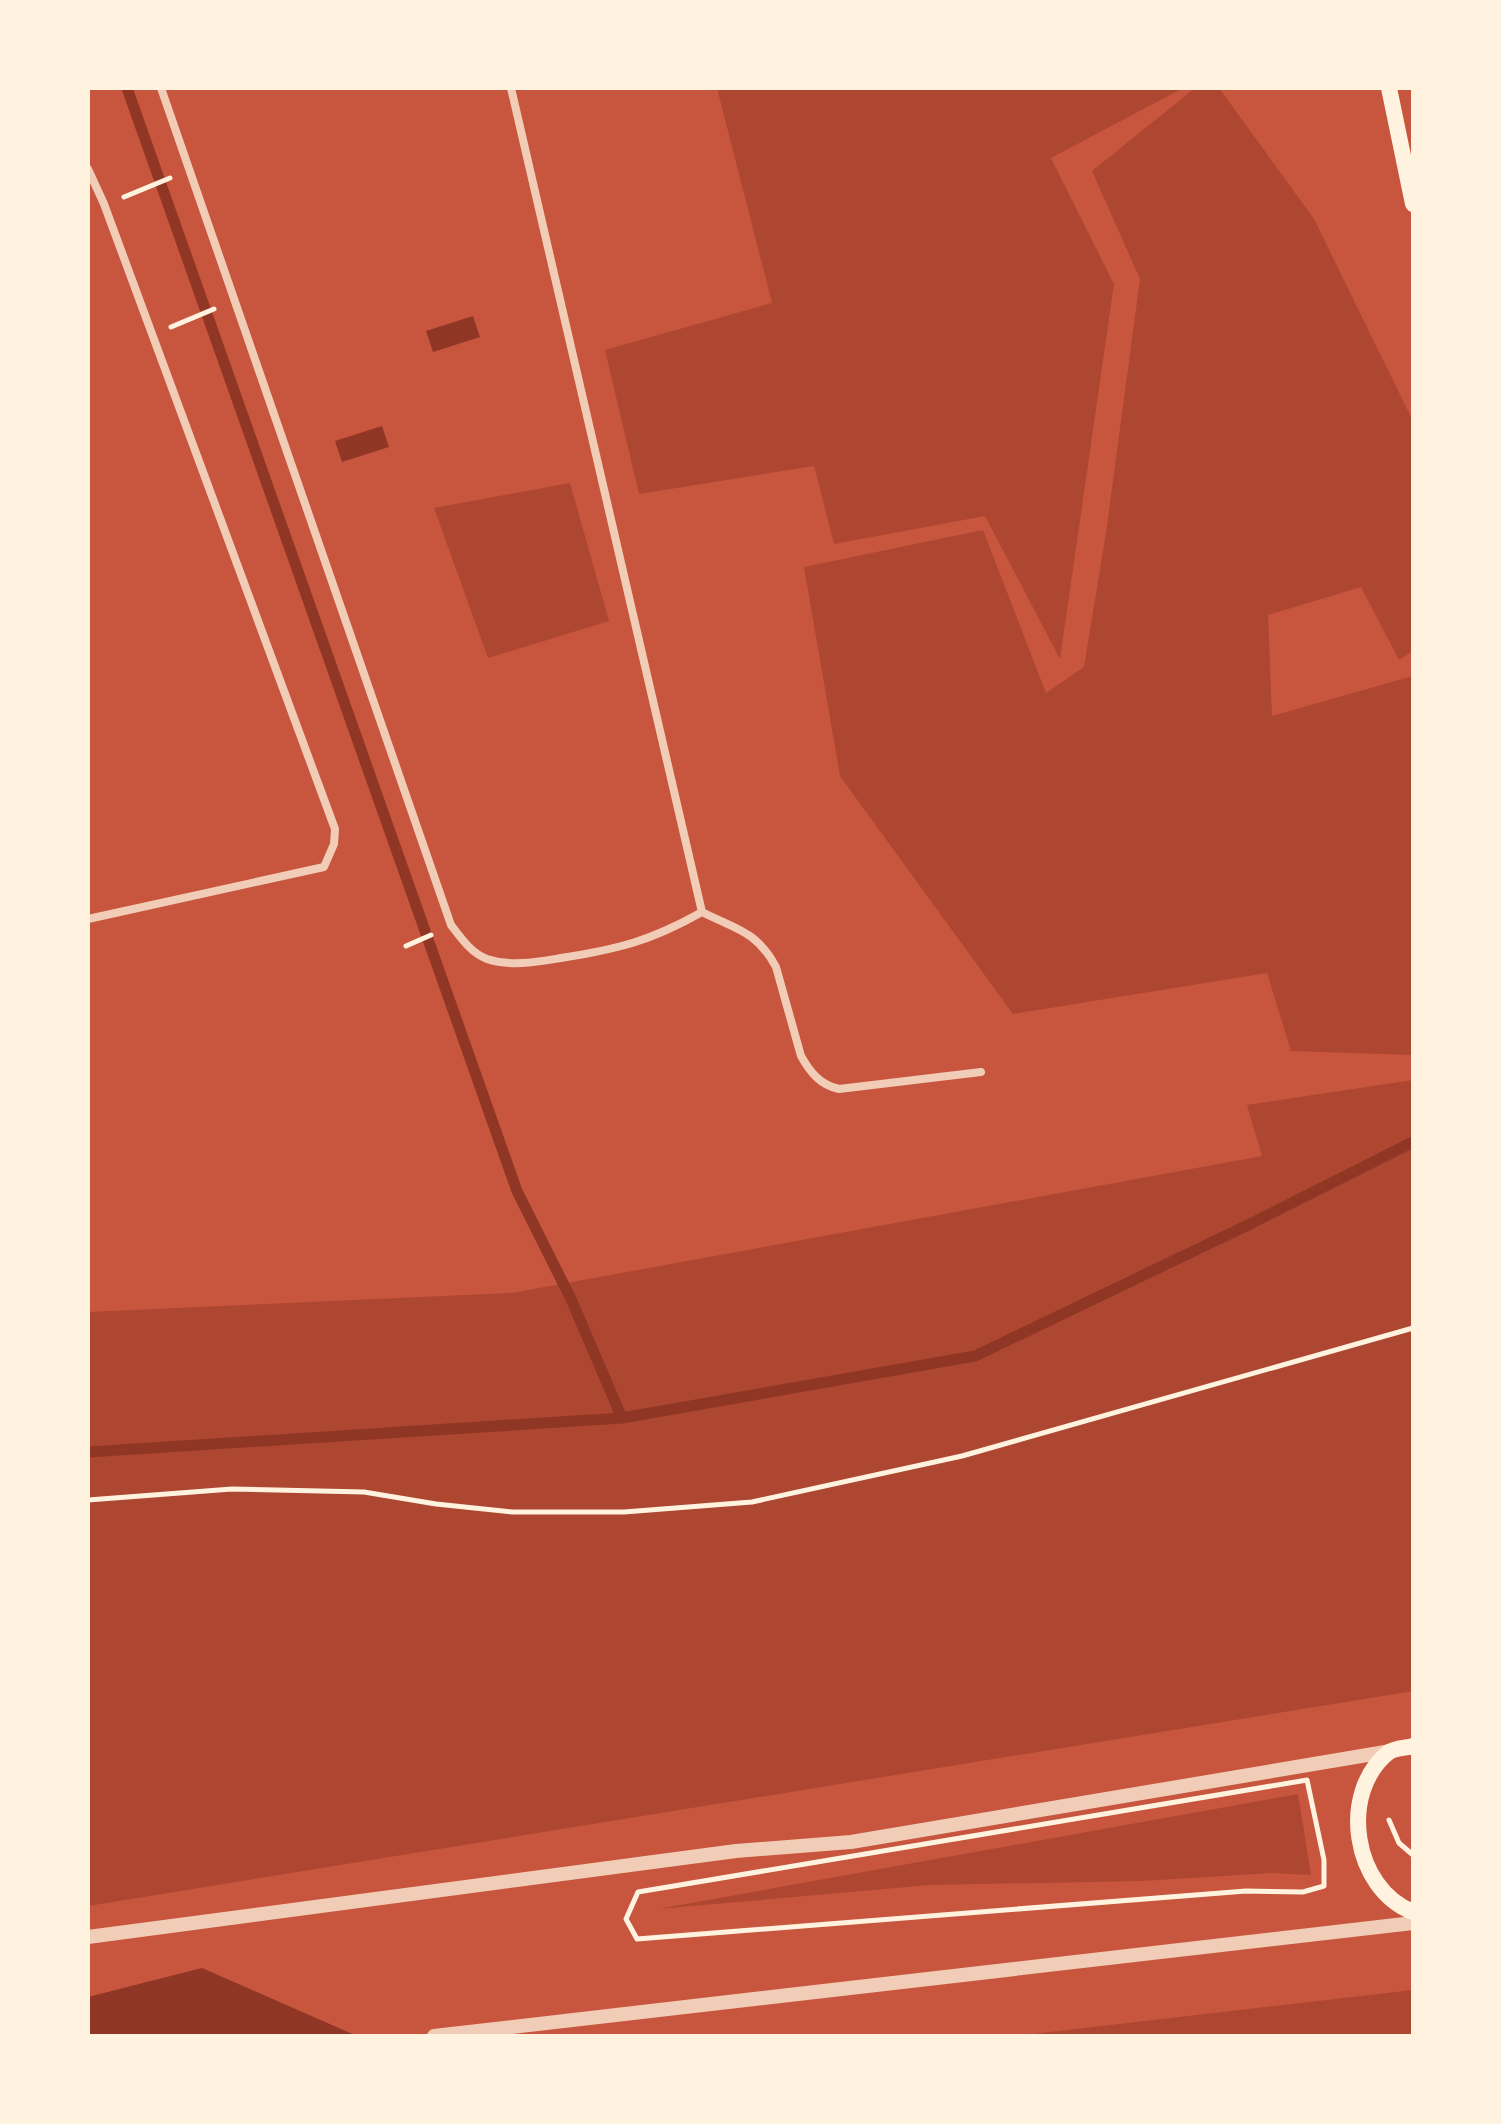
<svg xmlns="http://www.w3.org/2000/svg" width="1501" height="2124" font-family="'Varela Round',sans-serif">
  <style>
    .green { fill: #ae4732 }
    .water { fill: #8f3625 }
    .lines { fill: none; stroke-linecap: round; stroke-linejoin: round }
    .stream { stroke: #8f3625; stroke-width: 11 }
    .path { stroke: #fff3e0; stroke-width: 5 }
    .minor { stroke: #f1ccb7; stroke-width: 8 }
    .tertiary { stroke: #f1ccb7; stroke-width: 14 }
    .secondary { stroke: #fff3e0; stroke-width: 16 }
  </style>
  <rect width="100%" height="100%" fill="#c8553d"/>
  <path class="green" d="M717,88H1183L1051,158L1114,284L1060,659L985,516L834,544L814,466L639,494L605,350L772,303Z
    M1195,88H1219L1314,219L1410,415L1413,425V651L1399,660L1361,587L1268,615L1272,716L1413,676V1055L1291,1051L1267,973L1013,1014L840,776L804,567L983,530L1046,693L1084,667L1106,533L1140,279L1092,171Z
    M570,483L609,621L488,658L434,508Z
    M1413,1080V1691L88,1906V1312L512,1293L1262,1156L1247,1105Z
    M1298,1794L1311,1875L1272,1873L1142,1881L930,1885L658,1909Z
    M1413,1990V2036H1016Z"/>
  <path class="water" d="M473,316L480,337L433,352L426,331Z
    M382,426L389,447L342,462L335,441Z
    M202,1968L357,2036H88V1997Z"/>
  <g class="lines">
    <path class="stream" d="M127,88L517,1191L571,1299L622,1418
      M88,1452L622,1418L975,1356L1248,1225L1413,1142"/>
    <path class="path" d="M124,197L170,178
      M171,327L214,309
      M406,946L431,935
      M88,1500L232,1489L364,1492L436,1504L512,1512H624L752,1502L962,1456L1413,1328
      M1307,1780L1324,1860V1886L1303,1892L1246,1891L637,1939L626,1919L638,1892Z
      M1389,1820L1399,1843L1413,1855"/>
    <path class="minor" d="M161,88L451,925C461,938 471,953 487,959C511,967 537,962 561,958C618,949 651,941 702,912
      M511,88L702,912
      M88,169L104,204L335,829L334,844L324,867L88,919
      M702,912C735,929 757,931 776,967L801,1056C810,1072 820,1085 839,1089L981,1072"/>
    <path class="tertiary" d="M88,1937L736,1851L851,1842L1391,1751
      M434,2036L1413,1923"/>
    <path class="secondary" d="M1389,88L1413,204
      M1413,1746C1406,1748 1395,1748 1389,1752C1338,1792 1353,1889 1413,1912"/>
  </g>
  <rect width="1501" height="2124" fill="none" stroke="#fff3e0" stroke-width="180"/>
</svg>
